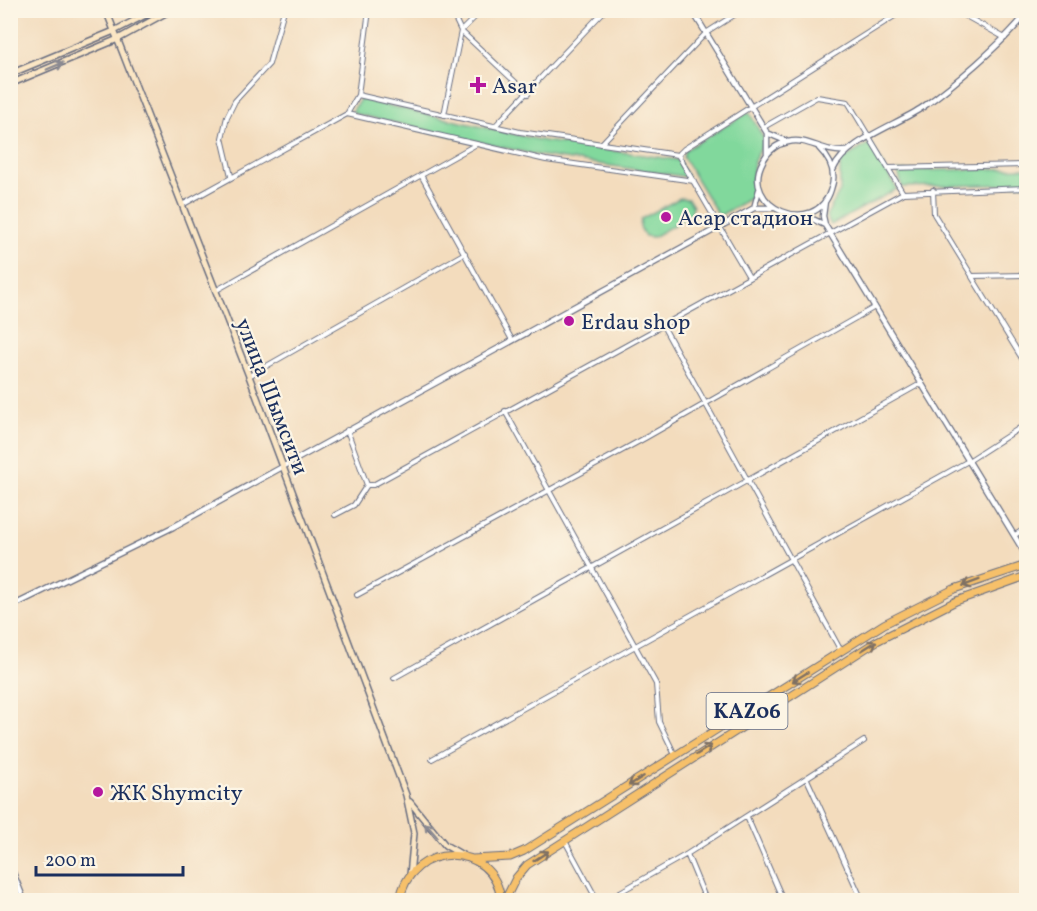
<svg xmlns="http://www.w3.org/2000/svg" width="1037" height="911" font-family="Vollkorn,serif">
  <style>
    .green { fill: #81d89c; stroke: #4e847d; stroke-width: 1.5 }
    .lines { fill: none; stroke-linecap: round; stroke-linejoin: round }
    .minor-casing { stroke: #676c7f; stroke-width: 6 }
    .tertiary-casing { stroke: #676c7f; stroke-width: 7 }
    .secondary-casing { stroke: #676c7f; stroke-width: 8 }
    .trunk-casing { stroke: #676c7f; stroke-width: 9 }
    .minor { stroke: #fff; stroke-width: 4 }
    .tertiary { stroke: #fff; stroke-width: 4.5 }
    .secondary { stroke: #fbe6c4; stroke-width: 5 }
    .trunk { stroke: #f6c06b; stroke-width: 7 }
    .oneway { stroke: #8b8a91 }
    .oneway2 { stroke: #7e7064 }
    .poi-dot { fill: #b5179e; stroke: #fcf5e5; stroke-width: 2 }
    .labels { text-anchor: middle; stroke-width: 4.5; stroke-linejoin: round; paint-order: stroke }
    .shield { fill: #fcf5e5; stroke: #5e6a86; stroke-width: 1.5 }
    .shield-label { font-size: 21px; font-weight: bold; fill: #1b2f5e }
    .poi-label { font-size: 22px; fill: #1b2f5e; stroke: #fcf5e5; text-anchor: start }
    .street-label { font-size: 22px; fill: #1b2f5e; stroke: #fcf5e5 }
  </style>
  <rect width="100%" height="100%" fill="#fcf5e5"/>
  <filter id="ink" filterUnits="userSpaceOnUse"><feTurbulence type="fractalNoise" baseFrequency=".0167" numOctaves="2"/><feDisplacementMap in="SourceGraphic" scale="12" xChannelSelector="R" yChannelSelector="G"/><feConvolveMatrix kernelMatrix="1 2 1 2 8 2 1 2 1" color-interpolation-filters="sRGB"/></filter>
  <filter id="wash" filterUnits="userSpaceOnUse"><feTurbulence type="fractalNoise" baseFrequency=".008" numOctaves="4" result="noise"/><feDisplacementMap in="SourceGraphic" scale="24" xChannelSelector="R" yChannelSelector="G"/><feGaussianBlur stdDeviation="1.35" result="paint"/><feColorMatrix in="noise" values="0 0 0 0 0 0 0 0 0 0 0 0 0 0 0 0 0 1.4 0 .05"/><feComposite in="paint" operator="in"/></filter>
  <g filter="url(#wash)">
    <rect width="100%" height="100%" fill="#f3dcbd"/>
    <path class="green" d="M360,99L544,141L678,160L688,177L537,155L356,114L352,112Z
      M749,112L765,141L754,161L751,198L719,216L683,157L685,150Z
      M870,143L897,189L831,225L826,216L840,191V161Z
      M1026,168V184L902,187L898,171Z
      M680,198L688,199L693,206L691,215L653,237L645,236L640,227L641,219Z"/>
  </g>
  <g filter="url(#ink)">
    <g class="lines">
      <defs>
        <path id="minor" d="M451,10L461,31L528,94
          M955,10L1005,38
          M358,95L520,132L678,155L749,277
          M347,114L546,160L694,181
          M444,115L461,31L482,10
          M495,126L605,10
          M764,127L817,97L848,102L903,193
          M601,144L706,33L742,10
          M678,155L684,149L904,10
          M888,168L1026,165
          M421,175L512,340
          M231,176L222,138L227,117L235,101L269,64L284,10
          M933,190L934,214L972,276L1026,275
          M182,205L347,114L358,95L369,10
          M972,277L1026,365
          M215,291L475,145
          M662,324L841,651
          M249,376L465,253
          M505,411L656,684L659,722L675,755
          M347,430L367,485H373L903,193L1026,188
          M335,515L354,505L367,485
          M1015,535L1026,528
          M357,595L645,438L875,307
          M394,678L922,383
          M432,759L970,460L1026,424
          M807,779L862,900
          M747,817L783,900
          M565,841L597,900
          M687,854L706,900
          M606,900L687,854L864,741"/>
        <path id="tertiary" d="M692,10L767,133V154
          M767,133L786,141
          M819,148C830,159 837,173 831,189C816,240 738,207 763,161C768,151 777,144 788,142C808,137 822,153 846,151
          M833,170C845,141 897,125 923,107C954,85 1003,43 1026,14
          M825,201L823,216L825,225L1026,555
          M754,208L759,190
          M804,215L825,225
          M10,607L173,527L754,208H773
          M10,865L24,900"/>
        <path id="secondary" d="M106,10L249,376L406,795L414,833L410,875
          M10,74L114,31L155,10
          M10,84L118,39L171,10
          M410,802L445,845L464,856"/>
        <path id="trunk" d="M472,859L510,857L524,851L884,624L954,589L1026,565
          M400,900C409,841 494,840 501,900
          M505,900L516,878L527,865L877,641L956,601L1026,576"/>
      </defs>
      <use href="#minor" class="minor-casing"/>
      <use href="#tertiary" class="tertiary-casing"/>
      <use href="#secondary" class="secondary-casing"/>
      <use href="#trunk" class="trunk-casing"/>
      <use href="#minor" class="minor"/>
      <use href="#tertiary" class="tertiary"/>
      <use href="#secondary" class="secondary"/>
      <use href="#trunk" class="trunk"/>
    </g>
    <defs><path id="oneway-shaft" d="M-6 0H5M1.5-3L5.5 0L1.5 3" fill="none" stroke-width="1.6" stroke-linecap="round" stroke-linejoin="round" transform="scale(1.5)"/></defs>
    <g class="oneway">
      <use href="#oneway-shaft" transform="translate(55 66) rotate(-23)"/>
      <use href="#oneway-shaft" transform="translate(431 830) rotate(-131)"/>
    </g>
    <g class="oneway2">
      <use href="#oneway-shaft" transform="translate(971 583) rotate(160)"/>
      <use href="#oneway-shaft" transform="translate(869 646) rotate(-32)"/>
      <use href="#oneway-shaft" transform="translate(800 677) rotate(148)"/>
      <use href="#oneway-shaft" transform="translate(704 750) rotate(-32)"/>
      <use href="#oneway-shaft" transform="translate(636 781) rotate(148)"/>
      <use href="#oneway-shaft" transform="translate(541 856) rotate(-33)"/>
    </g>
  </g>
  <g class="poi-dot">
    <path d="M475 76h6v6h6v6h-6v6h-6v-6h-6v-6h6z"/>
    <circle cx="666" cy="217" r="6"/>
    <circle cx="569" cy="321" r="6"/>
    <circle cx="98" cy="792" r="6"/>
  </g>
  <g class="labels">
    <rect class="shield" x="706.5" y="693" width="81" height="36" rx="4.5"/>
    <g class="shield-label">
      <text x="747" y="718">KАZ06</text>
    </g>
    <g class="poi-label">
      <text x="492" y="93">Asar</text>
      <text x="678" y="225">Асар стадион</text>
      <text x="581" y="329">Erdau shop</text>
      <text x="110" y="800">ЖК Shymcity</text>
    </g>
    <g class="street-label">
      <text transform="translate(273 396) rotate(69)" y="8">улица Шымсити</text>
    </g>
  </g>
  <rect width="1037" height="911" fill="none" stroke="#fcf5e5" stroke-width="36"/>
  <path d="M36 866v9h147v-9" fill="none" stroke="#1b2f5e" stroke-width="3"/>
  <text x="45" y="866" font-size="18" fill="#1b2f5e" stroke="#fcf5e5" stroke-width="4.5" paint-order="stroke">200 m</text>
</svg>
